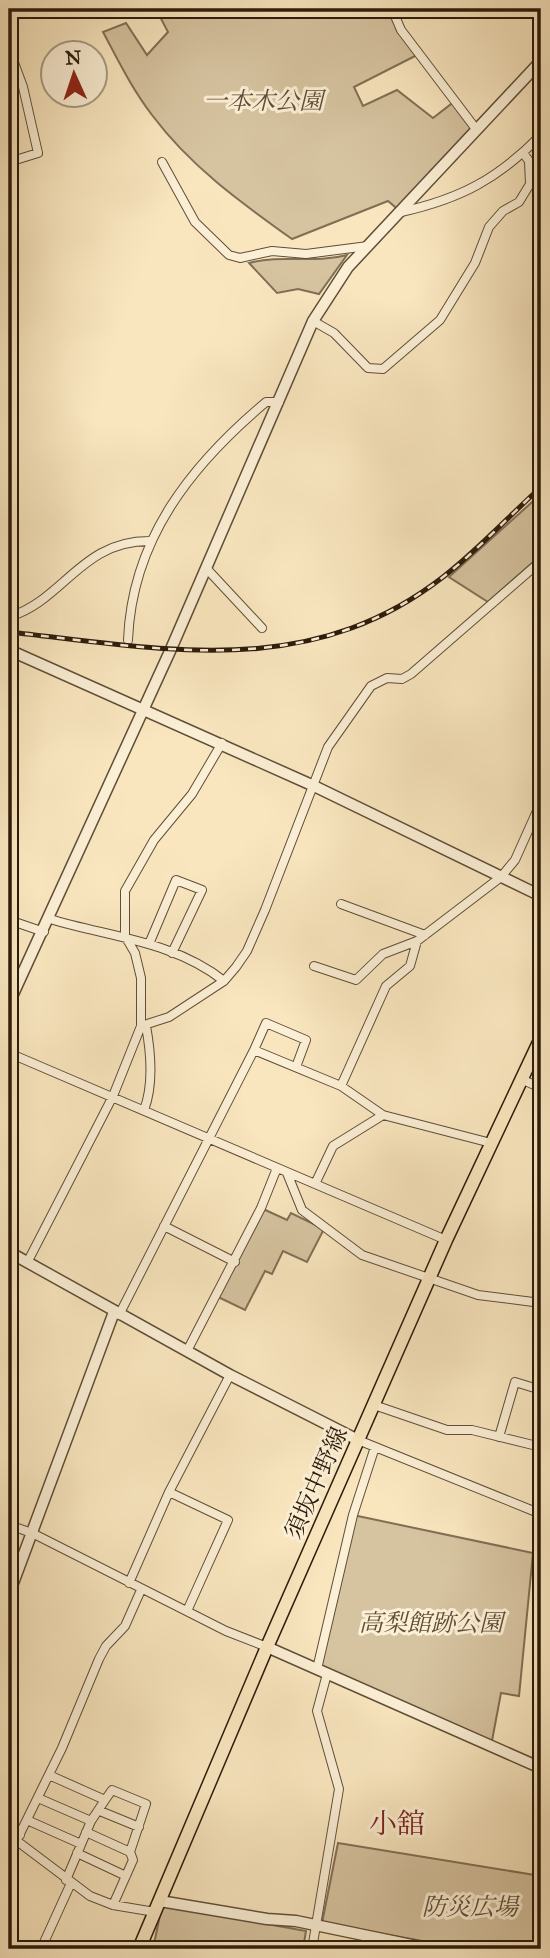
<svg xmlns="http://www.w3.org/2000/svg" width="550" height="1958" font-family="'IM FELL Great Primer','Noto Serif JP',serif">
  <style>
    .green { fill: #d6c3a0; stroke: #816f55; stroke-width: 2 }
    .lines { fill: none; stroke-linecap: round; stroke-linejoin: round }
    .minor-casing { stroke: #5f4e37; stroke-width: 10 }
    .tertiary-casing { stroke: #5f4e37; stroke-width: 13 }
    .primary-casing { stroke: #2c1b0a; stroke-width: 15 }
    .minor { stroke: #fbefd5; stroke-width: 8 }
    .tertiary { stroke: #fbefd5; stroke-width: 10 }
    .primary { stroke: #f9e6bf; stroke-width: 12 }
    .rail-casing { stroke: #2c1b0a; stroke-width: 5 }
    .rail { stroke: #fbefd5; stroke-width: 2.5; stroke-dasharray: 8; stroke-linecap: butt }
    .labels { text-anchor: middle; stroke-width: 6; stroke-linejoin: round; paint-order: stroke }
    .park-label { font-size: 24px; font-style: italic; fill: #5f4d37; stroke: #fbefd5 }
    .street-label { font-size: 24px; fill: #2c1b0a; stroke: #fbefd5 }
    .quarter-label { font-size: 28px; fill: #7a1f14; stroke: #fbefd5 }
  </style>
  <rect width="100%" height="100%" fill="#f9e6bf"/>
  <filter id="stains"><feTurbulence type="fractalNoise" baseFrequency=".00286" numOctaves="4"/><feColorMatrix values="0 0 0 0 .2 0 0 0 0 .09 0 0 0 0 .02 0 0 0 .5 -.17"/></filter>
  <radialGradient id="worn" r=".72"><stop offset=".6" stop-color="#630" stop-opacity="0"/><stop offset="1" stop-color="#630" stop-opacity=".3"/></radialGradient>
  <path class="green" d="M156,9H392L419,54L354,87L363,106L397,90L433,118L455,101L476,129L401,212L388,201L292,239C240,202 190,166 152,115C132,89 118,60 103,32L126,23L147,55L168,32Z
    M347,255L319,294L298,289L277,293L249,263C282,254 314,264 347,255Z
    M541,494L538,529L541,531V555L488,602L449,577Z
    M261,1208L287,1220L291,1213L324,1229L307,1262L283,1251L272,1274L265,1271L245,1310L216,1296Z
    M353,1515L533,1553L519,1696L501,1693L491,1746L317,1669Z
    M338,1843L541,1876V1949H467L322,1923Z
    M162,1905L306,1931L303,1949H153Z"/>
  <g class="lines">
    <defs>
      <path id="minor" d="M392,9L401,30L476,129
        M9,49L23,87L38,153L9,162
        M162,162L195,222L229,255L240,258L272,251L306,254L368,246
        M401,212C460,199 498,179 541,135
        M313,321L334,333L368,368L383,369L440,320L475,263L489,227L503,211L519,202L530,184L529,161L523,153
        M206,568L262,628
        M9,617C64,600 81,541 149,541
        M128,640C132,539 191,465 266,402H279
        M541,756L538,773L541,779
        M341,904L425,935
        M50,919C109,937 174,941 224,981
        M9,920L44,932
        M149,944L176,880L202,890L172,953
        M314,966L356,980L383,954L417,941L501,877L515,860L541,802
        M141,1026V978L135,953L125,936V891L154,840L192,794L222,743
        M254,1050L266,1023L306,1040L296,1067
        M9,1053L446,1240
        M521,1079L541,1088
        M341,1086L386,986L410,966L417,941
        M144,1110C154,1084 151,1053 146,1026
        M287,1173L302,1210L362,1255L478,1295L541,1303
        M315,1184L333,1146L383,1115L491,1143
        M164,1226L235,1262
        M28,1261L113,1096L141,1026L169,1017L224,981L236,967L247,951L265,910L328,747L371,686L387,678L402,679L411,674L541,561
        M119,1315L254,1050L341,1086L383,1115
        M187,1351L261,1208L277,1168
        M374,1405L447,1430H472L541,1447
        M499,1437L515,1382L541,1390
        M358,1440L541,1514
        M169,1492L228,1520L187,1611
        M9,1525L32,1533L226,1631L267,1647
        M129,1583L169,1492L230,1375
        M317,1669L353,1515L375,1447
        M49,1775L105,1800L91,1821L66,1880
        M38,1798L91,1821
        M105,1800L112,1790L146,1804L130,1852L133,1860L113,1905
        M100,1811L139,1827
        M27,1820L81,1844
        M9,1825L20,1835
        M86,1832L130,1852
        M17,1841L90,1896L113,1905L155,1912
        M77,1853L126,1876
        M9,1856L62,1748L99,1659L106,1646L125,1626L141,1590
        M41,1949L71,1883
        M312,1949L339,1789L317,1711L327,1674"/>
      <path id="tertiary" d="M9,650L314,786L541,896
        M9,1003L171,649L313,321L348,267L541,61
        M9,1252L230,1375L358,1440
        M9,1594L114,1312
        M267,1647L541,1768
        M160,1901L267,1919L296,1921L431,1949"/>
      <path id="primary" d="M139,1949L267,1647L446,1240L541,1038"/>
    </defs>
    <use href="#minor" class="minor-casing"/>
    <use href="#tertiary" class="tertiary-casing"/>
    <use href="#primary" class="primary-casing"/>
    <use href="#minor" class="minor"/>
    <use href="#tertiary" class="tertiary"/>
    <use href="#primary" class="primary"/>
    <defs>
      <path id="rail" d="M9,632C164,649 309,681 443,577C478,550 509,516 541,487"/>
    </defs>
    <use href="#rail" class="rail-casing"/>
    <use href="#rail" class="rail"/>
  </g>
  <g class="labels">
    <g class="park-label">
      <text x="263" y="109">一本木公園</text>
      <text x="431" y="1631">高梨館跡公園</text>
      <text x="470" y="1915">防災広場</text>
    </g>
    <g class="street-label">
      <text transform="translate(316 1483) rotate(-66)" y="8">須坂中野線</text>
    </g>
    <g class="quarter-label">
      <text x="397" y="1833">小舘</text>
    </g>
  </g>
  <rect width="550" height="1958" fill="none" stroke="#f9e6bf" stroke-width="35"/>
  <rect x="10" y="10" width="529" height="1937" fill="none" stroke="#2c1b0a" stroke-width="3.5"/>
  <rect x="18" y="18" width="515" height="1923" fill="none" stroke="#2c1b0a" stroke-width="2"/>
  <g transform="translate(74 74) rotate(357)"><circle r="33" fill="#fbefd5" stroke="#a89a84" stroke-width="2"/>
  <path d="M0-5L12 26L0 18L-12 26Z" fill="#8f2418"/>
  <text y="-10" font-size="19" font-weight="bold" text-anchor="middle" fill="#2c1b0a">N</text>
  </g>
  <rect width="100%" height="100%" filter="url(#stains)"/>
  <rect width="100%" height="100%" fill="url(#worn)"/>
</svg>
